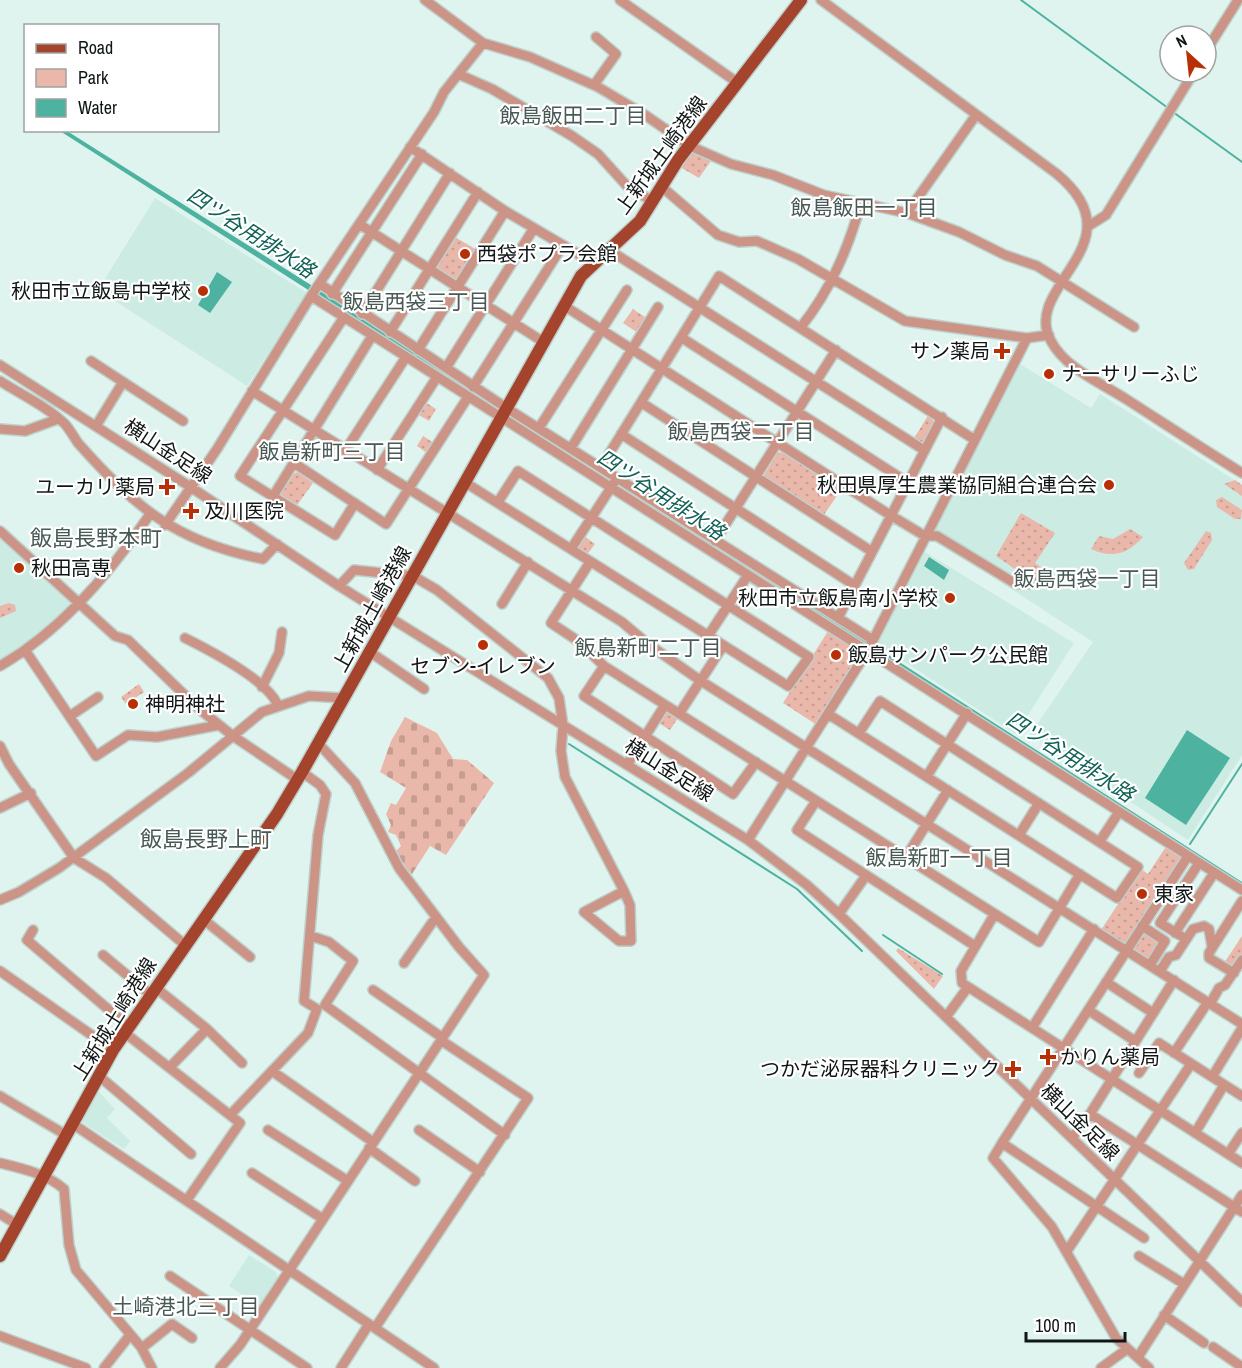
<svg xmlns="http://www.w3.org/2000/svg" width="1242" height="1368" font-family="'Archivo Narrow','Noto Sans JP',sans-serif">
  <style>
    .built { fill: #ccebe3 }
    .green { fill: url(#green-dots) }
    .cemetery { fill: url(#cemetery-stones) }
    .water { fill: #4eb2a0 }
    .lines { fill: none; stroke-linecap: round; stroke-linejoin: round }
    .stream { stroke: #4eb2a0; stroke-width: 2 }
    .minor-casing { stroke: #bed0cc; stroke-width: 12 }
    .major-casing { stroke: #bed0cc; stroke-width: 15 }
    .minor { stroke: #cc9486; stroke-width: 9 }
    .major { stroke: #a5442d; stroke-width: 12 }
    .poi-dot { fill: #b82e05; stroke: #fff; stroke-width: 2 }
    .labels { text-anchor: middle; stroke-width: 4.5; stroke-linejoin: round; paint-order: stroke }
    .street-label { font-size: 20px; fill: #0f1615; stroke: #fff }
    .poi-label { font-size: 20px; fill: #0f1615; stroke: #fff; text-anchor: start }
    .neighbourhood-label { font-size: 21px; fill: #485a56; stroke: #fff }
    .water-label { font-size: 21px; font-style: italic; fill: #0f6255; stroke: #fff }
    .quarter-label { font-size: 22px; fill: #485a56; stroke: #fff }
  </style>
  <defs>
    <pattern id="green-dots" width="8" height="8" patternUnits="userSpaceOnUse" patternTransform="scale(1.5)"><rect width="8" height="8" fill="#e9b8ab"/><path d="M2 2h.1M6 6h.1" fill="none" stroke="#c79d92" stroke-width="1.8" stroke-linecap="round"/></pattern>
    <pattern id="cemetery-stones" width="16" height="16" patternUnits="userSpaceOnUse" patternTransform="scale(1.5)"><rect width="16" height="16" fill="#e9b8ab"/><path d="M2 7V4a2 2 0 0 1 4 0v3zM10 15v-3a2 2 0 0 1 4 0v3z" fill="#c79d92"/></pattern>
  </defs>
  <rect width="100%" height="100%" fill="#dff4ef"/>
  <path class="built" d="M155,198L307,293L247,386L98,290Z
    M1020,364L1091,408L1100,394L1242,485V755L1188,840L1030,735L1093,642L939,542L928,539Z
    M0,534L75,602L24,647L0,660Z
    M925,552L1074,643L1016,734L877,644Z
    M97,1090L115,1109L107,1118L130,1141L124,1149L82,1122L80,1116Z
    M249,1255L276,1272L279,1280L260,1307L229,1286Z"/>
  <path class="green" d="M692,150L713,158L699,178L680,167Z
    M455,237L477,250L455,282L436,266Z
    M633,309L648,319L638,333L623,323Z
    M425,402L436,409L429,421L417,414Z
    M929,414L935,424L925,442L920,444L913,440Z
    M423,436L434,443L427,453L417,446Z
    M782,452L841,490L823,516L766,479L764,475L777,453Z
    M298,472L313,483L295,508L279,493L293,474Z
    M1235,480L1242,485V496L1224,484Z
    M1222,497L1242,510L1241,519H1235L1217,507L1216,500Z
    M1021,513L1055,533L1035,563L1053,575L1043,588L996,556Z
    M1130,529L1143,537C1128,554 1112,559 1091,549L1099,536L1113,539Z
    M1206,531L1211,533L1212,540L1194,569L1188,570L1184,563Z
    M583,535L595,544L586,556L576,549Z
    M9,603L15,605L16,611L0,618V606Z
    M828,631L862,655L817,725L783,703Z
    M139,684L144,692L126,704L121,697Z
    M663,711H667L678,718L670,730L657,722Z
    M1167,845L1183,856L1125,946L1101,930L1141,869L1148,874Z
    M1144,933L1160,943L1148,959L1134,949Z
    M1242,936V957L1232,968L1224,963Z
    M898,948L943,976L934,989L896,951Z"/>
  <path class="cemetery" d="M405,717L437,733L453,759L467,760L494,783L446,855L430,846L412,874L401,866L396,851L401,846L396,835L388,832L391,825L386,814L391,803L396,805L406,788L380,772L391,741Z"/>
  <path class="water" d="M60,131H67L387,333L1242,882V888Z
    M217,272L232,282L210,313L198,305Z
    M929,557L949,570L944,580L924,566Z
    M1187,730L1230,758L1186,825L1145,798Z"/>
  <g class="lines">
    <path class="stream" d="M1021,0L1168,108
      M1173,112L1242,162
      M569,744L797,889L862,951
      M1190,844L1242,764
      M883,935L942,974"/>
    <defs>
      <path id="minor" d="M425,0L483,43L530,57L598,87L645,115L690,146L731,164L773,175L824,195L907,213L959,232L1005,255L1037,266L1134,327
        M620,0L738,83
        M821,0L1057,174C1141,244 1020,286 1051,341C1065,368 1101,383 1126,399C1165,424 1203,449 1242,473
        M1206,51L1238,0
        M458,74L492,89L572,136L598,154L627,186L652,201
        M594,85L616,54L596,37
        M410,147L505,211L583,257
        M662,187L718,235L739,242L757,241L798,259L905,321L1027,338
        M907,213L976,115
        M359,224L545,343
        M1087,227L1106,215L1194,72
        M609,250L924,450
        M320,284L508,409L873,640
        M332,294L422,154
        M311,296L1242,890
        M563,305L890,515L925,536H937L1016,584H1029
        M362,314L450,173
        M344,317L240,476L335,535L355,503
        M801,327C831,289 848,249 861,203
        M390,332L478,192
        M682,338L907,482
        M418,350L505,211
        M91,361L183,421
        M0,365L189,486L339,586L748,840L807,885L839,914L1242,1302
        M446,368L534,228
        M0,381C20,394 48,407 65,424C70,430 74,437 78,443C136,508 176,542 263,559L277,544
        M473,387L563,245
        M252,391L622,622L648,644L701,681L1242,1024
        M642,403L871,551
        M96,426L123,382
        M539,428L627,290
        M0,429L25,431L58,419
        M621,434L854,585
        M571,448L658,307
        M345,451L406,357
        M294,463L386,524L468,397
        M601,467L719,276L975,440
        M377,470L437,377
        M466,483L788,686L809,657L518,471L498,502
        M272,498L372,336
        M165,525L217,449L311,296L434,112L444,92L483,43
        M0,531L115,636L128,640L198,708L233,736L298,780
        M715,541L836,350
        M571,549L614,483
        M590,562L551,623L578,641L604,666L1039,942L1080,874
        M339,586L354,570L413,576L437,590L548,678L559,698L563,725L561,751L565,777L624,891L630,905L631,941H619L584,912L624,891
        M502,604L528,562
        M838,618L942,417
        M708,636L748,575
        M185,638C209,650 269,681 278,706
        M25,650L96,756L128,735L157,737L219,725
        M370,652L424,689
        M0,666C61,631 111,572 150,514
        M604,666L584,696L733,794L756,762
        M262,687L279,653L282,632
        M679,714L723,646
        M828,714L1117,898L1138,867L880,701L859,733
        M70,716L98,697
        M0,746L9,764L74,858L106,878L185,945
        M627,765L665,705
        M927,776L967,713
        M816,801L797,830L975,946
        M0,808L31,793
        M1019,835L1039,803
        M748,840L868,650L1027,338L1049,335
        M1100,841L1119,812
        M906,857L948,790
        M0,900L19,892L59,868L188,773L262,712L309,696L344,698
        M839,914L865,877
        M994,915L961,971L962,983L1242,1163
        M203,919L250,957
        M1142,926L1165,941L1150,965
        M33,930L27,940L129,1027
        M1175,933L1214,873
        M311,936L329,942L353,961L325,1005L505,1135
        M1186,939L1160,923L1199,863
        M103,955L151,995
        M404,963L436,917
        M0,971L113,1050
        M1160,971L1169,957L1176,955L1193,929L1204,926L1209,929L1212,947
        M1234,973L1209,958V953L1242,901
        M1106,982L1153,1013
        M156,988L207,1029L170,1067
        M373,990L443,1038
        M1210,1004L1219,988L1225,985L1242,960
        M1088,1010L1135,1041
        M946,1017L968,987
        M1032,1028L1094,929
        M207,1029L242,1063
        M125,1033L240,1123L187,1200
        M1174,1053L1208,1002
        M272,1071L373,1142
        M1139,1073L1159,1043L1242,1096
        M99,1076L191,1154
        M1212,1077L1242,1028
        M0,1096L66,1135
        M231,1114L308,1033L317,1009L304,1001L318,835L326,794L320,785L302,772
        M1090,1114L1174,980
        M73,1124L434,1368
        M268,1130L348,1181
        M419,1130L480,1172
        M1195,1133L1224,1085
        M1072,1138L1090,1114L1242,1212
        M1002,1143L993,1158L1052,1227L1116,1338L1149,1368
        M369,1148L415,1181
        M1228,1154L1242,1133
        M0,1163C21,1168 47,1174 64,1189L69,1245L76,1270L141,1347L152,1368
        M252,1173L323,1219
        M0,1214L16,1224
        M1144,1238L1002,1143L1188,856
        M1067,1251L1191,1064
        M1139,1256L1184,1284
        M170,1276L307,1368
        M1164,1315L1204,1343
        M375,1328L528,1098L442,1041
        M0,1336L86,1368
        M1213,1347L1242,1367
        M142,1348L172,1324L192,1338
        M1138,1357L1242,1195
        M104,1368L130,1335
        M220,1368L240,1345L484,975L459,947L399,868L355,783L318,743
        M341,1368L369,1324
        M1101,1368L1127,1349"/>
      <path id="major" d="M0,1256L113,1050L277,814L302,772L581,276L640,221L678,160L801,0"/>
    </defs>
    <use href="#minor" class="minor-casing"/>
    <use href="#major" class="major-casing"/>
    <use href="#minor" class="minor"/>
    <use href="#major" class="major"/>
  </g>
  <g class="poi-dot">
    <circle cx="465" cy="254" r="6"/>
    <circle cx="203" cy="291" r="6"/>
    <path d="M999 342h6v6h6v6h-6v6h-6v-6h-6v-6h6z"/>
    <circle cx="1049" cy="374" r="6"/>
    <circle cx="1109" cy="485" r="6"/>
    <path d="M164 478h6v6h6v6h-6v6h-6v-6h-6v-6h6z"/>
    <path d="M188 502h6v6h6v6h-6v6h-6v-6h-6v-6h6z"/>
    <circle cx="19" cy="568" r="6"/>
    <circle cx="950" cy="598" r="6"/>
    <circle cx="483" cy="645" r="6"/>
    <circle cx="836" cy="655" r="6"/>
    <circle cx="133" cy="704" r="6"/>
    <circle cx="1142" cy="894" r="6"/>
    <path d="M1045 1048h6v6h6v6h-6v6h-6v-6h-6v-6h6z"/>
    <path d="M1010 1060h6v6h6v6h-6v6h-6v-6h-6v-6h6z"/>
  </g>
  <g class="labels">
    <g class="street-label">
      <text transform="translate(661 155) rotate(-54)" y="7">上新城土崎港線</text>
      <text transform="translate(168 451) rotate(33)" y="7">横山金足線</text>
      <text transform="translate(372 609) rotate(-61)" y="7">上新城土崎港線</text>
      <text transform="translate(669 770) rotate(32)" y="7">横山金足線</text>
      <text transform="translate(114 1019) rotate(-58)" y="7">上新城土崎港線</text>
      <text transform="translate(1080 1122) rotate(44)" y="7">横山金足線</text>
    </g>
    <g class="poi-label">
      <text x="477" y="261">西袋ポプラ会館</text>
      <text x="191" y="298" text-anchor="end">秋田市立飯島中学校</text>
      <text x="990" y="358" text-anchor="end">サン薬局</text>
      <text x="1061" y="381">ナーサリーふじ</text>
      <text x="1097" y="492" text-anchor="end">秋田県厚生農業協同組合連合会</text>
      <text x="155" y="494" text-anchor="end">ユーカリ薬局</text>
      <text x="204" y="518">及川医院</text>
      <text x="31" y="575">秋田高専</text>
      <text x="938" y="605" text-anchor="end">秋田市立飯島南小学校</text>
      <text x="848" y="662">飯島サンパーク公民館</text>
      <text x="483" y="673" text-anchor="middle">セブン-イレブン</text>
      <text x="145" y="711">神明神社</text>
      <text x="1154" y="901">東家</text>
      <text x="1060" y="1064">かりん薬局</text>
      <text x="1000" y="1076" text-anchor="end">つかだ泌尿器科クリニック</text>
    </g>
    <g class="neighbourhood-label">
      <text x="573" y="123">飯島飯田二丁目</text>
      <text x="864" y="215">飯島飯田一丁目</text>
      <text x="416" y="309">飯島西袋三丁目</text>
      <text x="741" y="439">飯島西袋二丁目</text>
      <text x="332" y="459">飯島新町三丁目</text>
      <text x="1087" y="586">飯島西袋一丁目</text>
      <text x="648" y="655">飯島新町二丁目</text>
      <text x="939" y="865">飯島新町一丁目</text>
      <text x="186" y="1314">土崎港北三丁目</text>
    </g>
    <g class="water-label">
      <text transform="translate(251 233) rotate(33)" y="7">四ツ谷用排水路</text>
      <text transform="translate(661 495) rotate(33)" y="7">四ツ谷用排水路</text>
      <text transform="translate(1070 757) rotate(33)" y="7">四ツ谷用排水路</text>
    </g>
    <g class="quarter-label">
      <text x="96" y="546">飯島長野本町</text>
      <text x="206" y="847">飯島長野上町</text>
    </g>
  </g>
  <rect x="24" y="24" width="195" height="108" fill="#ffffff" stroke="#9fa2a1" stroke-width="1.5"/>
  <rect x="36" y="44" width="30" height="9" fill="#a5442d" stroke="#9fa2a1" stroke-width="1.5"/>
  <text x="78" y="54" font-size="18" fill="#0f1615">Road</text>
  <rect x="36" y="69" width="30" height="18" fill="#e9b8ab" stroke="#9fa2a1" stroke-width="1.5"/>
  <text x="78" y="84" font-size="18" fill="#0f1615">Park</text>
  <rect x="36" y="99" width="30" height="18" fill="#4eb2a0" stroke="#9fa2a1" stroke-width="1.5"/>
  <text x="78" y="114" font-size="18" fill="#0f1615">Water</text>
  <g transform="translate(1188 54) rotate(333)"><circle r="28" fill="#ffffff" stroke="#9fa2a1" stroke-width="1.5"/>
  <path d="M0-4.5L10 22L0 15L-10 22Z" fill="#b82e05"/>
  <text y="-9" font-size="16" font-weight="bold" text-anchor="middle" fill="#0f1615">N</text>
  </g>
  <path d="M1026 1332v9h99v-9" fill="none" stroke="#0f1615" stroke-width="3"/>
  <text x="1035" y="1332" font-size="18" fill="#0f1615" stroke="#ffffff" stroke-width="4.5" paint-order="stroke">100 m</text>
</svg>
